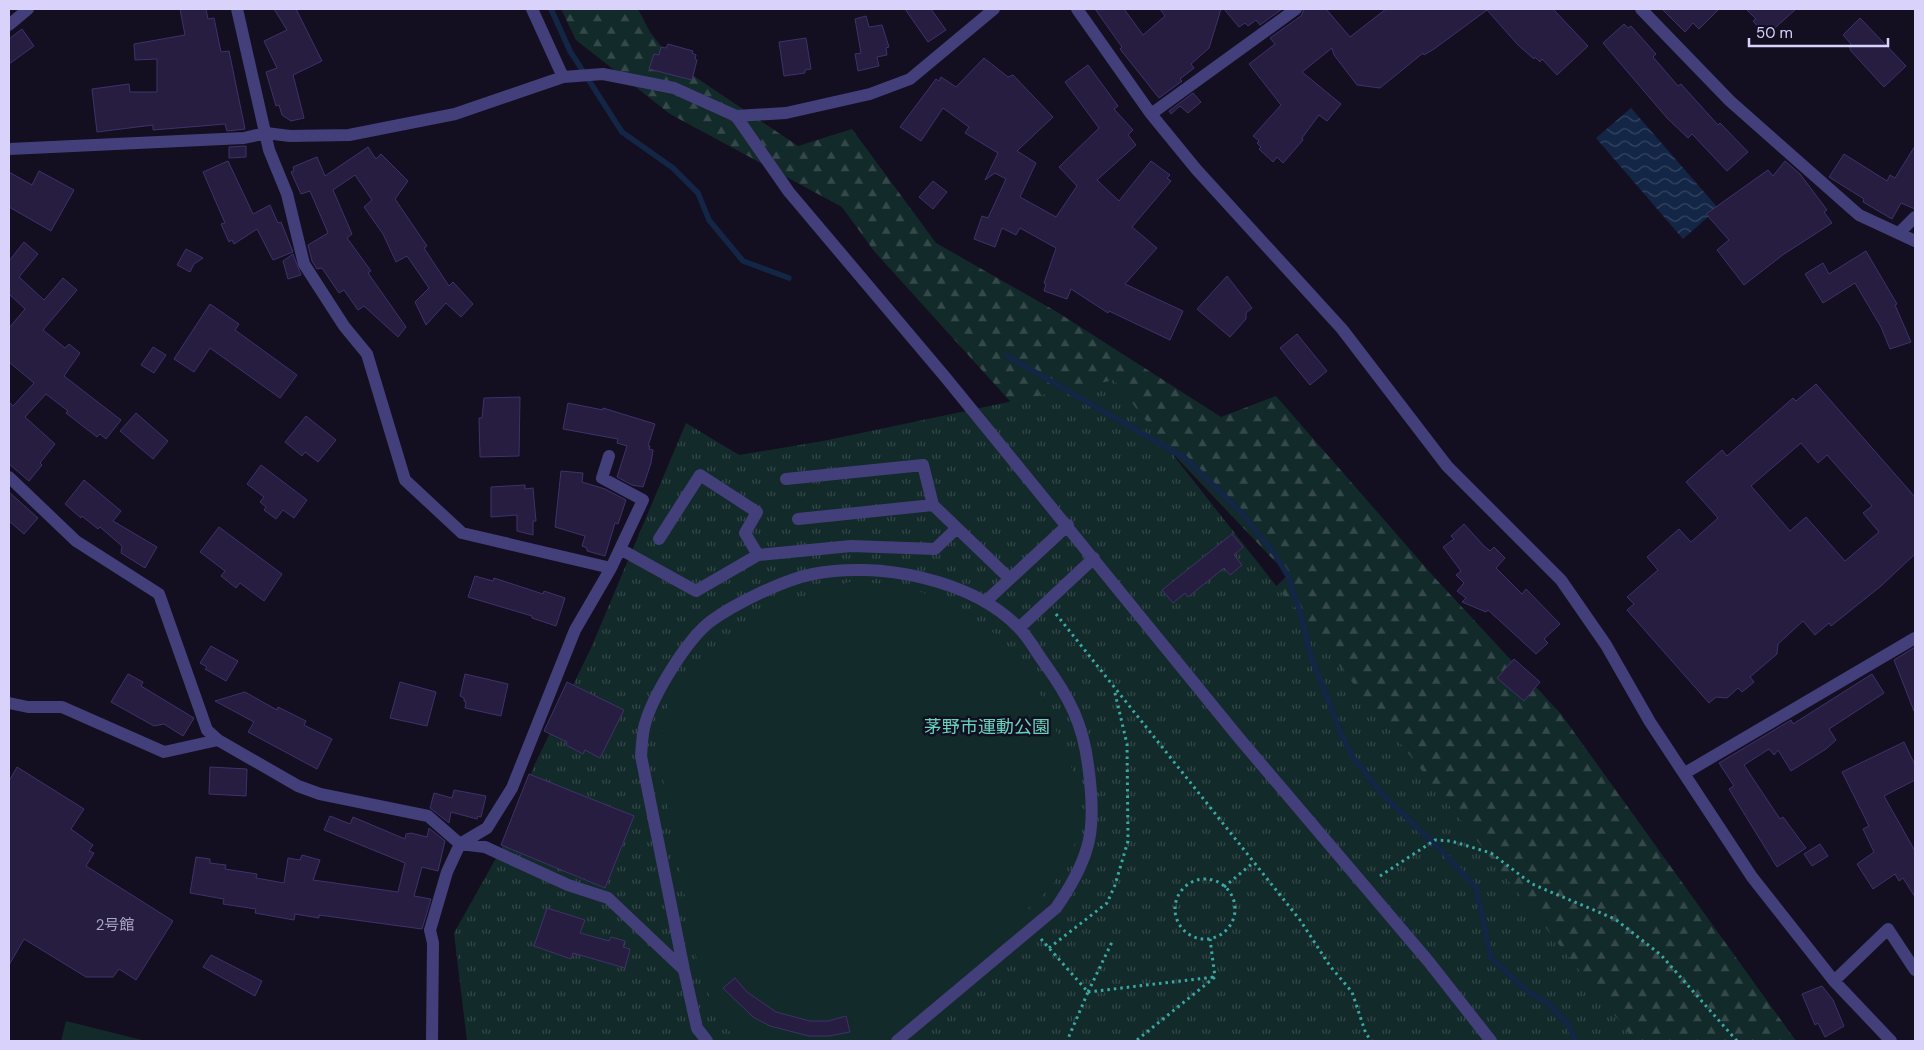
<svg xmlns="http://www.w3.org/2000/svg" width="1924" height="1050" font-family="'DM Sans','Noto Sans JP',sans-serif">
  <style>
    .forest { fill: url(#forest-firs) }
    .park { fill: url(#park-tufts) }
    .pitch { fill: #132a2a }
    .water { fill: url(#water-waves) }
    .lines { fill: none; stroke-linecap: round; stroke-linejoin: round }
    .stream { stroke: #142646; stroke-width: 5.5 }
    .building { fill: #261d40; stroke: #3f326a; fill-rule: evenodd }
    .path { stroke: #3aa9a6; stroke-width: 3; stroke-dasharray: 2.5 4; stroke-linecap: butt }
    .minor { stroke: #433f7b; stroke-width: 12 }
    .labels { text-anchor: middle; stroke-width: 5; stroke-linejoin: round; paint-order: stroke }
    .number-label { font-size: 15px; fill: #aca6cc }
    .park-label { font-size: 18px; fill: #67d4bc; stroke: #130f21 }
  </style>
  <defs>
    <pattern id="forest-firs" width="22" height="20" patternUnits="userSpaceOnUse" patternTransform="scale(1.25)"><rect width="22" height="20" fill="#132a2a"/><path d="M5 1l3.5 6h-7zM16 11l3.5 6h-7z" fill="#35484a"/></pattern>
    <pattern id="park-tufts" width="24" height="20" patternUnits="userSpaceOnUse" patternTransform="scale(1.25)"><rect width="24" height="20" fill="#132a2a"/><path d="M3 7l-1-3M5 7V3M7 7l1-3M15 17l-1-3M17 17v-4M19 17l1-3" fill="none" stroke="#35484a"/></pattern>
    <pattern id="water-waves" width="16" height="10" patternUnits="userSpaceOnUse" patternTransform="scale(1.25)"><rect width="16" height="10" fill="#142646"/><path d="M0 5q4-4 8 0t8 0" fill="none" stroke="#364562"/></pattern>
  </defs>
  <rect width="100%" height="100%" fill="#130f21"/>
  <path class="forest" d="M561,9H638L650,32L673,62L798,146L852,129L936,243L1057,312L1221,417L1276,396L1434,577L1561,714L1796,1041H1523L1207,652L1288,575L1175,456L1093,511L1019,411L874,251L842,207L670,114L576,40Z"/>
  <path class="park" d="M1114,380L1635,1041H467L454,933L509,835L533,768L591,648L686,423L739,455L823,441Z"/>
  <path class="pitch" d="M849,582L903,585L961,608L1000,638L1042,697L1080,788L1078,838L1052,886L963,969L873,1041H739L718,1019L698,966L658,753L668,702L702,657L770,608Z
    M66,1021L146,1041H61Z"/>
  <path class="water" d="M1631,108L1718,208L1683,239L1596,138Z"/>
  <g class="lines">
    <path class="stream" d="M551,9L570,51L622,132L673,168L698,193L709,220L743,261L789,278
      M1007,356L1185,458L1239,510L1275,554L1288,576L1301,615L1311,657L1340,731L1353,758L1384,796L1443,852L1476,888L1491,958L1527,991L1550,1005L1568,1024L1575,1041"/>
  </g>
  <path class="building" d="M180,9H206L208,19L214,18L221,52L229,51L245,129L227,131L225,124L153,130V125L97,132L92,89L129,84L130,92H157V59L135,60L134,44L185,35Z
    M274,9H296L322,61L293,75L304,118L291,121L282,115L279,105L276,106L266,72L277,68L264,41L287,30Z
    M905,9H931L946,30L928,42Z
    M1095,9H1124L1143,35L1165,16L1160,9H1221L1209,48L1191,64L1194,68L1180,79L1182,81L1159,98L1120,49L1122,47Z
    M1224,9H1282L1260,25L1256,20L1248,26L1245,23L1239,27Z
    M1304,9H1326L1350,37L1386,9H1553L1588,46L1557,75L1542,59L1540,62L1535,57L1534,59L1518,45L1487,10L1434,49L1424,55L1423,53L1380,88L1357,85L1334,55L1332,48L1302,72L1341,104L1327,121L1319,115L1302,138L1303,140L1283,163L1277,157L1273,162L1259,149L1261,147L1257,143L1259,141L1253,136L1281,105L1249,64L1275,44L1270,38L1301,16Z
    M1662,9H1719L1699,29L1693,23L1685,32Z
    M1746,9H1796L1766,36L1753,21L1756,19Z
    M866,16L869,27L882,25L889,47L886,48L887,55L877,57L879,66L858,71L855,54L861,53L855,19Z
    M1860,18L1906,66L1884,87L1851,51L1849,46L1851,44L1843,35Z
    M1624,24L1628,28L1631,26L1656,54L1653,57L1678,86L1681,84L1718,125L1720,123L1748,152L1727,171L1692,134L1688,138L1667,118L1603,43Z
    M22,29L34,46L9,64V39Z
    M806,38L811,69L805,70V73L784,76L779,42Z
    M668,44L693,51L692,53L696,55L695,59L697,60L692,80L649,69L654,54L659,55L661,47L666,48Z
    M984,58L1008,77L1013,75L1053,117L1017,151L1036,163L1020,197L1056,217L1077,186L1059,167L1099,128L1065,82L1088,65L1118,106L1114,109L1133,130L1128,135L1136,145L1097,180L1119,201L1151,161L1170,175L1167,178L1171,181L1132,227L1157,248L1125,284L1183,311L1170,340L1109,311L1108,313L1071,289L1067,299L1044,291L1046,284L1044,283L1056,248L1020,228L1016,235L1002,228L995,247L974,239L982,216L988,218L1006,179L995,173L985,180L998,153L965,133L969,127L943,108L921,141L900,127L936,79L939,81L941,77L956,87Z
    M1193,93L1201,102L1188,113L1180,106L1171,114L1169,111Z
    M246,146V157L229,158V147Z
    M1915,146V209L1901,203L1892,219L1863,202L1864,199L1829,177L1844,154L1887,181L1890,175L1895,178Z
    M368,147L376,159L381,154L408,181L395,199L427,246L424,248L449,286L453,282L473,304L461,317L446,303L426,325L415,302L429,288L407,256L396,262L383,234L364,207L372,200L355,175L333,190L352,234L347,238L371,271L368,273L406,327L398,337L364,306L358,310L344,290L339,293L322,268L317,269L312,261L308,245L328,233L310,191L301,194L291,172L294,171L293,167L317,157L325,176Z
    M228,161L253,214L270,205L278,223L281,222L293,252L273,260L257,229L234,244L232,240L229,242L221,224L225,223L203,172Z
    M1785,161L1800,174L1827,210L1824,212L1832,223L1784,254L1744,285L1717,250L1729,240L1706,214L1768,170L1773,176Z
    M39,171L74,190L51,231L9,207V172L32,185Z
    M933,181L947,192L933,209L919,197Z
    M24,242L38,254L19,277L44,300L63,278L77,290L43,330L65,348L69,344L80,353L64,376L121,420L106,439L100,434L97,437L66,413L68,411L46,394L25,417L55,444L40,463L42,465L29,481L9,464V402L13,406L34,383L9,362V328L25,309L9,294V261Z
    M186,249L203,258L194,264L190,272L177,265Z
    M1866,251L1897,304L1895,305L1911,342L1890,349L1881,327L1855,283L1823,303L1805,274L1823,263L1829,274Z
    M293,254L301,275L288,279L283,261Z
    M1227,276L1252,308L1246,313V319L1230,337L1197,309Z
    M210,304L239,324L235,330L297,375L280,398L210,348L194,372L174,359Z
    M1297,334L1327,371L1310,385L1280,348Z
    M153,347L166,355L154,373L141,365Z
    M1816,384L1915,497V554L1881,586L1831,626L1829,623L1815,635L1803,621L1778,644L1777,654L1750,677L1754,682L1742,692L1738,688L1727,698L1716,697L1709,703L1627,610L1634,604L1627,597L1658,570L1647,557L1679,529L1691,542L1718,518L1686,482L1722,450L1727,456L1793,398L1796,401ZM1801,443L1818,463L1827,455L1872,506L1863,513L1879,532L1845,561L1806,517L1790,531L1751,486Z
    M520,397L519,456L480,457L479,418H482L484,398Z
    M568,403L603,410V408L655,424L648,446H650L649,449L653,450L651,463L643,487L632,485L617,477L627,446L617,443L618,439L563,429Z
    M136,413L168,441L153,459L120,431Z
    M306,416L336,440L318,462L305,452L302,456L285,442Z
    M261,465L307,500L294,518L283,510L276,519L264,510L266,507L260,502L264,497L247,484Z
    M561,471L583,473L582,482L605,489L626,500L618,524L615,523L605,556L587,551V548L582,546L585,536L555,527Z
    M84,480L121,511L113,521L157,547L145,568L121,553L122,546L100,527L98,529L82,516L81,518L65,504Z
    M525,485V489L533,488L536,521H533V535L517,531V515L491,517V487Z
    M9,492L38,518L24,534L9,521Z
    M1464,524L1484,546L1490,551L1494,547L1505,558L1496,568L1522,594L1526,589L1560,624L1544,639L1548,643L1536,654L1488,610L1486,612L1462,602L1466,598L1457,591L1464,583L1456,575L1461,571L1443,547L1454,539L1451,536Z
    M219,527L282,574L264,601L240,583L236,588L221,576L225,571L200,552Z
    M1232,534L1243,547L1234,555L1242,565L1230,575L1224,568L1188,597L1185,593L1173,603L1162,590Z
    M475,576L493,581L494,578L543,594L544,591L565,598L556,626L532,618V616L468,597Z
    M211,646L238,661L226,681L205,669L207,667L200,663Z
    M1915,647V711H1914L1894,660Z
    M1514,659L1540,682L1524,701L1497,678Z
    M128,674L143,682L141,686L194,718L183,736L164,724L154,726L111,702Z
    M465,674L508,684L501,716L465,708L466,702L464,701V698L460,696Z
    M1872,674L1884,693L1829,729L1836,740L1826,749L1791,771L1778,750L1774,755L1769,749L1744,765L1780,819L1783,817L1806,848L1777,867L1729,789L1734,786L1719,763L1791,720L1793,724Z
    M400,682L436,692L427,726L390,718Z
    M567,682L624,710L600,758L585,750L583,754L566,745L567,742L544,731Z
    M245,692L277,710L278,707L306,721L304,725L332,739L317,769L248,732L254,722L215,701Z
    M1904,742L1915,765V780L1884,796L1915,851V897L1903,878L1899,881L1895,874L1873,889L1857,864L1874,852L1863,829L1869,826L1842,772Z
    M17,767L84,809L71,829L93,845L89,851L94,853L86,866L173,921L136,980L119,969L113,977H86L24,939L9,965V781Z
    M210,767L247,769L246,796L209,794Z
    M529,774L634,816L605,888L501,845Z
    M454,790L486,796L481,817L478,816L477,819L451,812L449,823L430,808L434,793L452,798Z
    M330,816L350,824L353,817L405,839L406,834L411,833L427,837L429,828L445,841L438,871L422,867L414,896L431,899L422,929L319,915V918L295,914L294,920L255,913L256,909L223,904L224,899L190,893L196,857L210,859V863L226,865L225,869L257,874L256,878L284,883L288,858L300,860L302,855L320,860L313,880L398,892L405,863L324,830Z
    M1820,844L1828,856L1812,866L1804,854Z
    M547,908L585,920L580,933L609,941L611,937L625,941L623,947L630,949L625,968L573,953L571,959L534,946Z
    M211,955L262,981L255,996L203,967Z
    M735,978L747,992L776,1012L810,1021H828L846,1016L850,1032L829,1036H809L770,1026L753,1017L723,988Z
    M1822,986L1833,1000L1844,1026L1825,1037L1818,1023L1815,1025L1802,994Z"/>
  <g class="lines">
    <path class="path" d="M1056,614L1300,920L1330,966L1352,992L1366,1034L1372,1041
      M1380,876L1435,840L1451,841L1491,853L1532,884L1615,919L1661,955L1737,1041
      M1175 909a30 30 0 1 1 60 0a30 30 0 1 1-60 0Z
      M1224,887L1254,862
      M1041,939L1088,992L1067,1041
      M1049,948L1107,903L1115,885L1128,841L1127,744L1114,689
      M1088,992L1214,977
      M1088,992L1112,942
      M1137,1040L1215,977L1210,939"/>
    <path class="minor" d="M237,9L269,150L287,194L304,264L344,326L367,354L405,480L462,533L611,568L575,630L512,788L487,828L460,844L447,872L430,930L433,943L432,1041
      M532,9L563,77
      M1077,9L1151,114L1196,169L1342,329L1447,466L1561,580L1606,645L1650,722L1752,877L1834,981L1891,1041
      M1641,9L1730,101L1859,215L1915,241
      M9,25L28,9
      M1151,114L1296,9
      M736,116L789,192L946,378L1239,738L1429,962L1491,1041
      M9,149L244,138L266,133L290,136L349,135L455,114L563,77L603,74L674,88L736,116L786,113L870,94L910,79L994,9
      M1900,232L1915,217
      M609,456L602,478L643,500L611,568
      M9,477L76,541L159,594L207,730L218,740L298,786L320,794L428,816L460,844L485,847L568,885L608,898L684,970
      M786,479L923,465L933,505
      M798,519L933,505L1010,579
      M659,539L700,475L757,512L745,533L758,555
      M620,549L696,591L758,555L851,546L935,549L957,528
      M985,602L1068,525
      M1019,628L1094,558
      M9,703L28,707H62L164,752L218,740
      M1685,773L1915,638
      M1834,981L1888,929L1915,970
      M707,1041L697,1028L684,970L641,756C642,746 642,734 645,724C653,695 687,639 711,621C736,603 783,580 813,574C877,561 972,579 1019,628C1029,638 1036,652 1045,664C1069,697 1083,724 1088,765C1097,828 1092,856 1056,908L897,1041"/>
  </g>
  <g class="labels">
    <g class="number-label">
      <text x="115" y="930">2号館</text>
    </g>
    <g class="park-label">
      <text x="987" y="733">茅野市運動公園</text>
    </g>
  </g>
  <rect width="1924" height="1050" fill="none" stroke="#d9d3fb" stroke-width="20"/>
  <path d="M1749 38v8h139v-8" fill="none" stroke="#d9d3fb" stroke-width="2.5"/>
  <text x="1756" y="38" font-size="15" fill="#d9d3fb" stroke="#130f21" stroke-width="4" paint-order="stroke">50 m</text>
</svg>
